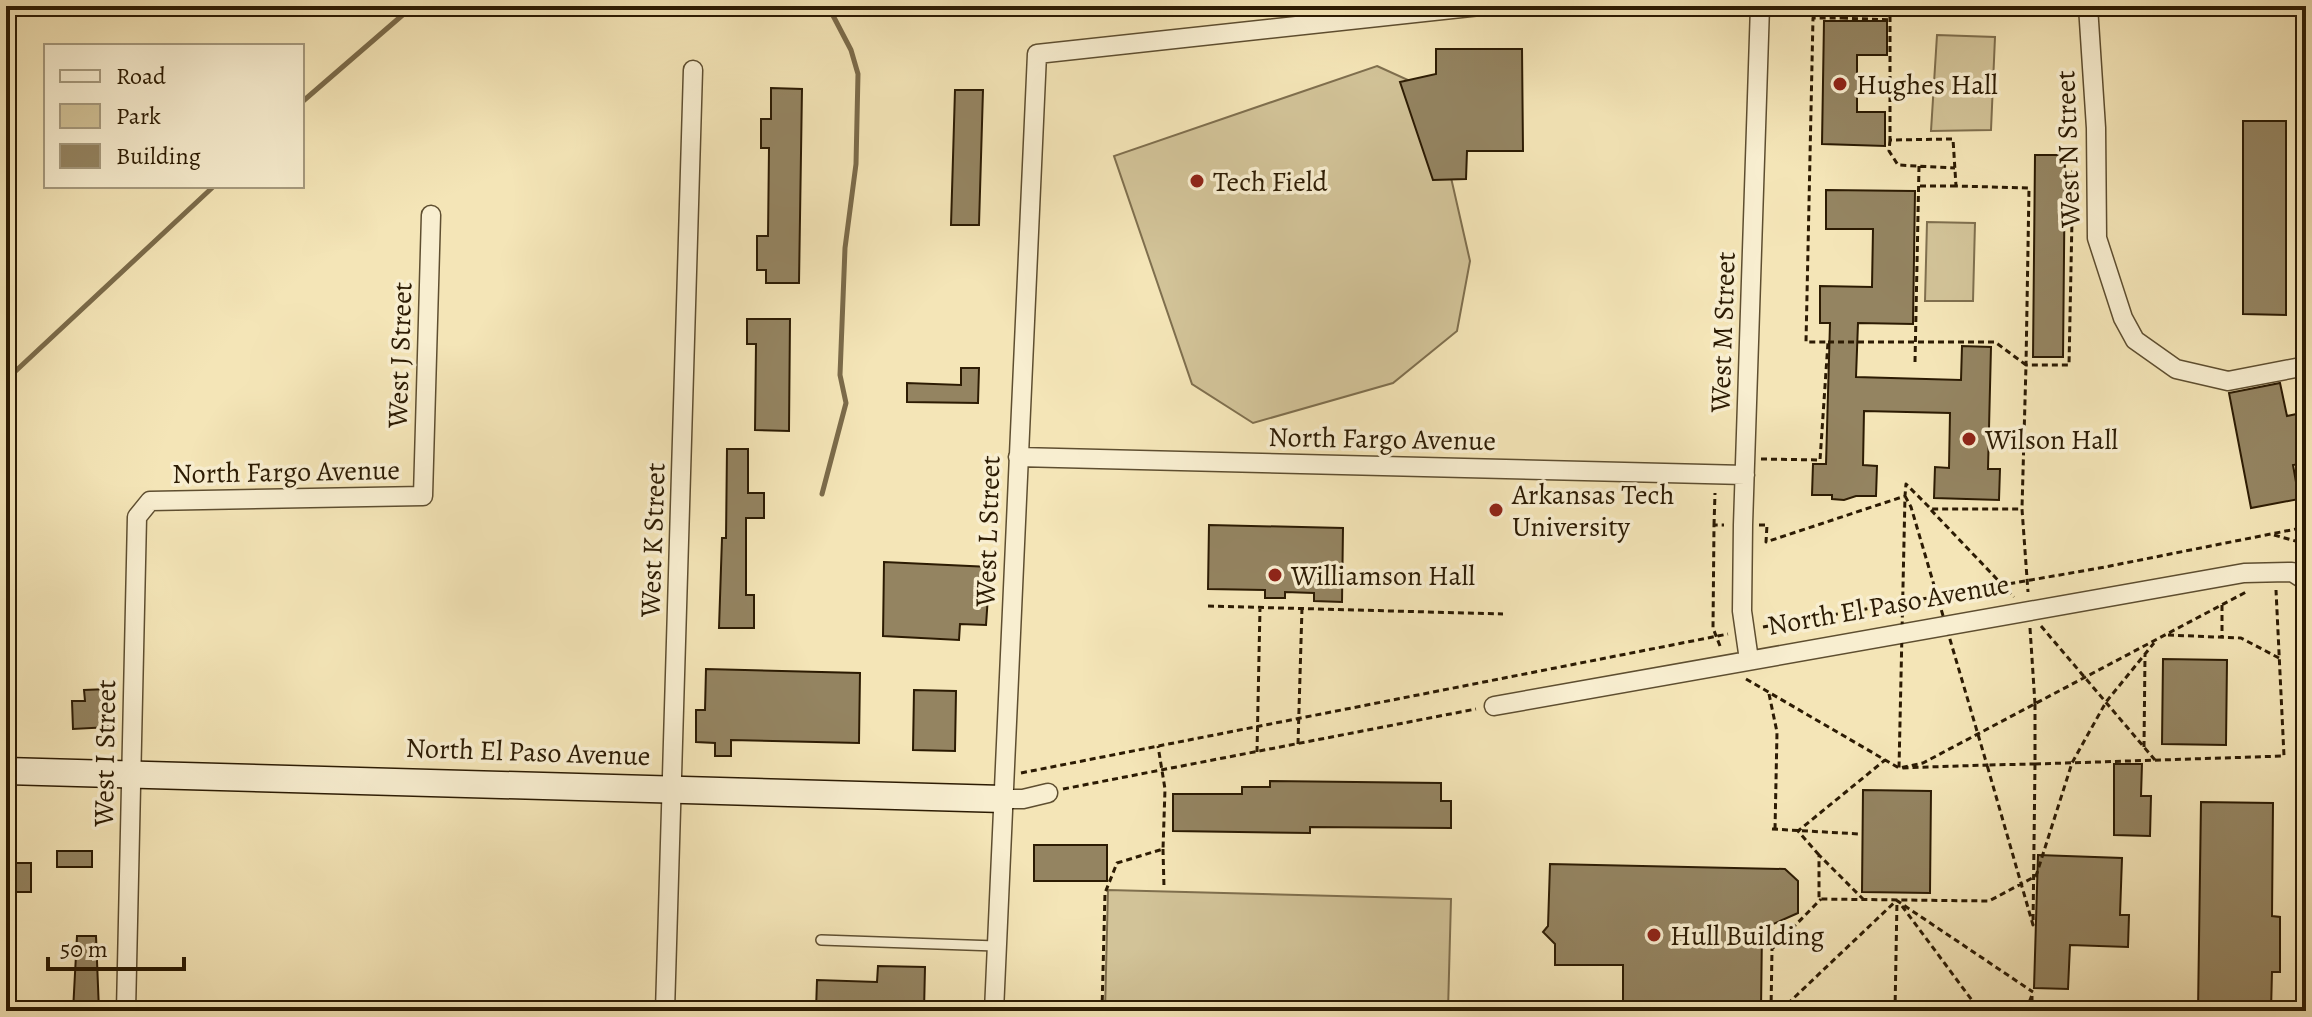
<svg xmlns="http://www.w3.org/2000/svg" width="2312" height="1017" font-family="Alegreya,serif">
  <style>
    .green { fill: #d2c398; stroke: #7f6f4e; stroke-width: 2 }
    .lines { fill: none; stroke-linecap: round; stroke-linejoin: round }
    .stream { stroke: #7b6b4a; stroke-width: 5 }
    .building { fill: #948461; stroke: #2c1b03; stroke-width: 2 }
    .lane-casing { stroke: #5e4e30; stroke-width: 12 }
    .street-casing { stroke: #5e4e30; stroke-width: 21 }
    .secondary-casing { stroke: #2c1b03; stroke-width: 29 }
    .path { stroke: #2c1b03; stroke-width: 3; stroke-dasharray: 6 4; stroke-linecap: butt }
    .lane { stroke: #f8eed0; stroke-width: 9 }
    .street { stroke: #f8eed0; stroke-width: 18 }
    .secondary { stroke: #f8eed0; stroke-width: 26 }
    .poi-dot { fill: #8f2418; stroke: #f8eed0; stroke-width: 3 }
    .labels { text-anchor: middle; stroke-width: 7; stroke-linejoin: round; paint-order: stroke }
    .poi-label { font-size: 28px; fill: #2c1b03; stroke: #f8eed0; text-anchor: start }
    .street-label { font-size: 28px; fill: #2c1b03; stroke: #f8eed0 }
  </style>
  <rect width="100%" height="100%" fill="#f4e5b7"/>
  <filter id="stains"><feTurbulence type="fractalNoise" baseFrequency=".0025" numOctaves="4"/><feColorMatrix values="0 0 0 0 .2 0 0 0 0 .09 0 0 0 0 .02 0 0 0 .5 -.17"/></filter>
  <radialGradient id="worn" r=".72"><stop offset=".6" stop-color="#630" stop-opacity="0"/><stop offset="1" stop-color="#630" stop-opacity=".3"/></radialGradient>
  <path class="green" d="M1937,35L1995,37L1991,130L1931,131Z
    M1377,66L1408,80L1447,160L1470,261L1457,331L1393,383L1253,423L1192,384L1114,156Z
    M1927,222L1975,223L1973,301H1925Z
    M1108,890L1451,899L1448,1011H1105Z"/>
  <g class="lines">
    <path class="stream" d="M302,102L413,6
      M6,380L214,186
      M822,494L846,403L840,375L845,248L856,164L858,74L851,50L828,6"/>
  </g>
  <path class="building" d="M1824,21H1887V55H1857V112H1885V146L1822,144Z
    M1436,49H1522L1523,151H1467L1466,179L1433,180L1400,82L1436,74Z
    M771,88L802,89L799,283H766V270H757V236H768L769,148H761V119H771Z
    M955,90H983L979,225H951Z
    M2243,121H2286V315L2243,314Z
    M2035,155H2065L2063,357H2033Z
    M1826,190L1915,191L1913,324L1858,323L1856,377L1961,380L1962,346L1991,347L1988,469H2000L1999,500L1934,498L1935,467L1949,468L1950,413L1864,411L1863,465L1877,466L1876,496H1856L1844,500L1832,499V495H1812L1813,464H1826L1830,323H1820V286L1872,287L1873,229H1826Z
    M747,319H790L789,431L755,430L756,344H747Z
    M961,368H979L978,403L907,402V383L961,385Z
    M2280,383L2287,416L2306,412V463L2293,465L2299,499L2251,508L2229,393Z
    M727,449H748V493H764V518H746V595H754V628H719L722,538H726Z
    M1209,525L1343,528L1342,602L1314,601V593L1285,592V598H1265V590L1208,589Z
    M884,562L990,567L986,625L960,624L959,640L883,636Z
    M2163,659L2227,660L2226,745L2162,744Z
    M706,669L860,673L859,743L731,740V756H715V743L696,742V710H705Z
    M108,689L110,727L73,729L72,701H85L84,690Z
    M914,690L956,691L955,751L913,750Z
    M2114,764H2142L2141,796H2151L2150,836L2114,835Z
    M1270,781L1441,783V801H1451V828L1310,827V833L1173,831V794H1242V787H1270Z
    M1863,790L1931,791L1930,893L1862,892Z
    M2201,802L2273,803L2272,916L2280,917V972H2272L2271,1011H2198Z
    M1034,845H1107V881H1034Z
    M57,851H92V867H57Z
    M2038,855L2122,858L2120,915H2129L2128,947L2070,945L2068,989L2034,988Z
    M6,863H31V892H6Z
    M1550,864L1785,869L1798,881V913L1762,929L1761,1011H1623V965H1555V944L1543,932L1548,926Z
    M77,936H96L99,1011H73Z
    M878,966L925,967L924,1011H816L817,980L877,982Z"/>
  <g class="lines">
    <defs>
      <path id="lane" d="M821,940L996,946"/>
      <path id="street" d="M2088,6L2096,128L2097,238L2123,318L2135,340L2176,369L2228,381L2306,366
        M2305,6L2306,10
        M1018,457L1745,475
        M1749,660L1742,611L1743,525L1760,6
        M1494,706L2244,573L2292,572L2306,581
        M1003,799H1023L1048,793
        M126,1011L137,517L150,501L423,496L431,215
        M665,1011L693,70
        M994,1011L1037,54L1480,6"/>
      <path id="secondary" d="M6,771L1003,799"/>
    </defs>
    <use href="#lane" class="lane-casing"/>
    <use href="#street" class="street-casing"/>
    <use href="#secondary" class="secondary-casing"/>
    <path class="path" d="M1890,6V140L1953,139L1956,186L2029,188L2026,365H2069L2073,170
      M1842,18L1892,20
      M1890,140L1889,151L1898,165L1955,168
      M1920,186H1956
      M1828,342H1995L2026,365L2022,508
      M1915,362L1919,166
      M1761,459L1820,460L1828,342H1806L1813,18H1842V6
      M1905,496L1911,507L1987,765L1899,768Z
      M1931,510L2014,597
      M1714,525L1715,493
      M1759,525H1767L1766,542L1905,496L1906,484L1931,509H2022L2028,592
      M2274,535L2299,542L2306,550
      M2222,605V637
      M1208,606L1503,614
      M2041,626L2155,760
      M1763,627L2105,567L2306,527
      M2030,628L2035,704
      M2168,635L2241,638L2279,658
      M1720,646L1713,628L1714,525H1724
      M1746,679L1899,768L1923,763L2248,591
      M1769,694L1777,732L1775,830
      M2035,704V764L2284,756L2276,590
      M1298,744L1302,608
      M2144,747L2145,655
      M1257,752L1260,608
      M2035,764L2033,925L1987,765Z
      M1021,773L1728,634
      M1063,789L1476,709
      M1772,829L1859,834
      M1163,849L1164,888
      M1819,855L1798,831L1885,760
      M1864,900L1819,855V899L1989,901L2036,876L2072,763L2106,702L2154,643
      M1896,900L2033,992
      M1902,906L1980,1011
      M1102,1011L1105,893L1117,863L1163,849L1165,789L1158,746
      M1771,1011L1772,949L1821,899
      M1780,1011L1897,900
      M1895,1011L1897,900
      M2026,1011L2033,992
      M2032,1011V996"/>
    <use href="#lane" class="lane"/>
    <use href="#street" class="street"/>
    <use href="#secondary" class="secondary"/>
  </g>
  <g class="poi-dot">
    <circle cx="1840" cy="84" r="8"/>
    <circle cx="1197" cy="181" r="8"/>
    <circle cx="1969" cy="439" r="8"/>
    <circle cx="1496" cy="510" r="8"/>
    <circle cx="1275" cy="575" r="8"/>
    <circle cx="1654" cy="935" r="8"/>
  </g>
  <g class="labels">
    <g class="poi-label">
      <text x="1856" y="94">Hughes Hall</text>
      <text x="1213" y="191">Tech Field</text>
      <text x="1985" y="449">Wilson Hall</text>
      <text x="1512" y="504">Arkansas Tech<tspan x="1512" dy="32">University</tspan></text>
      <text x="1291" y="585">Williamson Hall</text>
      <text x="1670" y="945">Hull Building</text>
    </g>
    <g class="street-label">
      <text transform="translate(2067 149) rotate(-92)" y="10">West N Street</text>
      <text transform="translate(1722 332) rotate(-88)" y="10">West M Street</text>
      <text transform="translate(399 355) rotate(-88)" y="10">West J Street</text>
      <text transform="translate(1382 438) rotate(1)" y="10">North Fargo Avenue</text>
      <text transform="translate(286 471) rotate(-1)" y="10">North Fargo Avenue</text>
      <text transform="translate(987 531) rotate(-88)" y="10">West L Street</text>
      <text transform="translate(652 540) rotate(-88)" y="10">West K Street</text>
      <text transform="translate(1888 604) rotate(-10)" y="10">North El Paso Avenue</text>
      <text transform="translate(528 751) rotate(2)" y="10">North El Paso Avenue</text>
      <text transform="translate(104 753) rotate(-89)" y="10">West I Street</text>
    </g>
  </g>
  <rect width="2312" height="1017" fill="none" stroke="#f4e5b7" stroke-width="32"/>
  <rect x="8" y="8" width="2296" height="1001" fill="none" stroke="#2c1b03" stroke-width="4"/>
  <rect x="16" y="16" width="2280" height="985" fill="none" stroke="#2c1b03" stroke-width="2"/>
  <rect x="44" y="44" width="260" height="144" fill="#f8eed0" stroke="#a69a7e" stroke-width="2"/>
  <rect x="60" y="70" width="40" height="12" fill="#f8eed0" stroke="#a69a7e" stroke-width="2"/>
  <text x="116" y="84" font-size="24" fill="#2c1b03">Road</text>
  <rect x="60" y="104" width="40" height="24" fill="#d2c398" stroke="#a69a7e" stroke-width="2"/>
  <text x="116" y="124" font-size="24" fill="#2c1b03">Park</text>
  <rect x="60" y="144" width="40" height="24" fill="#948461" stroke="#a69a7e" stroke-width="2"/>
  <text x="116" y="164" font-size="24" fill="#2c1b03">Building</text>
  <path d="M48 957v12h136v-12" fill="none" stroke="#2c1b03" stroke-width="4"/>
  <text x="60" y="957" font-size="24" fill="#2c1b03" stroke="#f8eed0" stroke-width="6" paint-order="stroke">50 m</text>
  <rect width="100%" height="100%" filter="url(#stains)"/>
  <rect width="100%" height="100%" fill="url(#worn)"/>
</svg>
